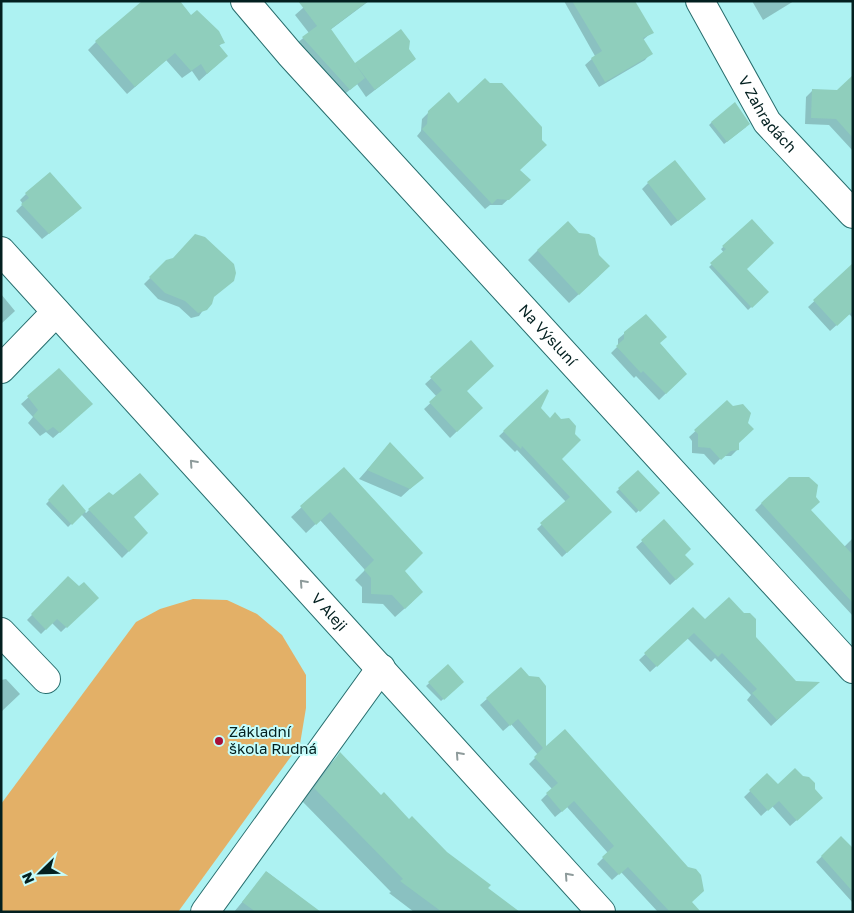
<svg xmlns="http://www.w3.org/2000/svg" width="854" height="913" font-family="'Golos Text',sans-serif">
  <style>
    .green { fill: #e3b067 }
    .shadow { fill: #0003 }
    .building { fill: #8fcebc }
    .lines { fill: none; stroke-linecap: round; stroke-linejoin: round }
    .minor-casing { stroke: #276d6d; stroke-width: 30 }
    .minor { stroke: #fff; stroke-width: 28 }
    .oneway { stroke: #8e9b9b }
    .poi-dot { fill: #a80f38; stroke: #c6fdfc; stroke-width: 2 }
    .labels { text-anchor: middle; stroke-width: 4; stroke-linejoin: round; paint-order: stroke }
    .street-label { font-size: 15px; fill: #032020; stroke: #c6fdfc }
    .poi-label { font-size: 15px; fill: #032020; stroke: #c6fdfc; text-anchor: start }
  </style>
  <rect width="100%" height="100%" fill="#adf2f2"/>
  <path class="green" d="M193,599L227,600L257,614L282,635L306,675V708L300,744L178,912H1V804L136,622L160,609Z"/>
  <path class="shadow" d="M311,1H369L330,30L354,65L407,49L415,59L366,97L357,84L341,97L295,45L309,33L295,15Z
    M564,1H633L652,32L643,40L651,53L645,60L599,87L585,65L595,56Z
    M752,1H794L763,20Z
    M96,42H223L219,46L218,64L199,81L192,71L182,78L166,60L127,94L88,50Z
    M853,77V151L829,125L805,124L806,97L812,91H837Z
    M458,104L519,170L523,186L502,205H490L485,209L417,136L421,131L422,119L429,112Z
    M712,122L746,127L724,144L709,125Z
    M648,183L698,205L671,226L642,189Z
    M26,194L74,214L42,239L16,211L23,204L20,200Z
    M752,220L746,269L767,292L748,310L709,267L724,253L721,249Z
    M538,250L599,276L569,303L528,260Z
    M173,259L212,298L199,316L191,318L179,307L158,299L144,284L167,261Z
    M853,265V318L849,314L830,331L808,307Z
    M1,294L15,311L1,324Z
    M625,333L659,343L686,374L659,400L636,376L634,378L611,353L618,346V339Z
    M471,342L466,392L481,408L450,438L424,409L437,397L425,384Z
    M59,370L85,410L53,438L46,432L40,436L28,423L33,417L21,404Z
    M547,391L539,408L560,459L605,517L562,557L537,529L566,502L517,450L515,452L499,436Z
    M727,402L738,443L737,450L731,456H723L714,465L704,454L692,453V441L689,437Z
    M390,444L422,478L401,497L359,479Z
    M344,468L403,572L412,602L395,617L383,604L362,603V587L355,580L365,570L320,520L306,533L291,517Z
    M638,472L658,493L636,513L616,492Z
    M63,486L86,513L89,510L133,517L147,533L122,558L81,514L68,527L46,504Z
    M762,503L810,510L844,547L853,538V616L755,510Z
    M664,521L683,555L686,570L670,585L636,547Z
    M68,578L79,588L97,598L61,632L52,623L41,634L27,620Z
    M693,609L705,621L754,637L795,683L812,688L771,726L747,700L751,695L715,658L711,662L687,638L650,672L639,660Z
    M448,666L462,682L441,701L426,686Z
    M521,669L545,748L690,902V912H658L621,872L612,880L597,864L608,853L567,807L555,817L541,800L552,789L529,764L538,755L511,724L503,731L480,705Z
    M6,679L20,694L1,712V680Z
    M340,754L381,797L514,912H414L389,893L391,892L302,801L328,766Z
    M767,775L778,786L815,804L790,826L772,806L761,816L744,797Z
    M841,838L853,850V903L816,862Z
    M267,872L319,912H234Z"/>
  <path class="building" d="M142,1H180L191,15L197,10L219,31L225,43L219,45L228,56L207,74L201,64L191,71L175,53L135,87L95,41Z
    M298,1H368L331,29L355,63L401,29L410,41L409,49L416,59L375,90L356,65L365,78L350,90L302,37L317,26Z
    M572,1H635L654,33L643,38L653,54L605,82L591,58L602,51Z
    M853,75V138L836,119L811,118L812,89L837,90Z
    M485,78L490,83H502L542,127V140L547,145L520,170L531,180L509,200L497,199L492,204L422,129L427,124L428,111L449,92L458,103Z
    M735,102L750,124L727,142L711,122Z
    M675,160L706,199L678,221L647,182Z
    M50,172L82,208L49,234L21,204L29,198L25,193Z
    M752,219L774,243L747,269L769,292L752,308L710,263L726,249L722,246Z
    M568,221L579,233L589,234L595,238L599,255L610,266L579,295L537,250Z
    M195,234L205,237L234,264L236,273L234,281L214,297L212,304L207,310L198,313L185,301L165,293L149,277L166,260L173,258Z
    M853,263V311L837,326L813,300Z
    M646,314L667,337L660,343L687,374L666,394L643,371L641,373L616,346L624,339V332Z
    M471,340L494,366L467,391L483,408L457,432L429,402L442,390L430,377Z
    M59,368L93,404L60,433L53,427L47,431L33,416L38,410L27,396Z
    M547,389L549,391L541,408L550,418L555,412L561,419L569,418L576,426L575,434L581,440L562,459L612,512L567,553L540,523L570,497L522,446L521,449L503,431Z
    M727,400L733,406L743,404L751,413L748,423L754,429L739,443V450L731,451L721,460L710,448L698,447V434L694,430Z
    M390,442L424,478L410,489L367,470Z
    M344,467L423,553L405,571L423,592L405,609L392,595L371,594V578L364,570L374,560L330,512L316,525L300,506Z
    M638,470L660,493L640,512L618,488Z
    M140,473L159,494L134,517L148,533L129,552L88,509L109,492L113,495Z
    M789,477H809L818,485L816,497L820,502L811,510L853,555V603L761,503Z
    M63,484L86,511L72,525L48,500Z
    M664,519L691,549L685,555L694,564L676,580L641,540Z
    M68,576L79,586L84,582L99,598L67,628L57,619L46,630L31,614Z
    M729,597L744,613H750L756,619V637L796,681L820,682L777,720L752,693L757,689L722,653L718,657L694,633L657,667L644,653L693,607L705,619Z
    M448,664L464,682L444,700L428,682Z
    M521,667L529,676L539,677L546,686V746L565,729L688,867L696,869L701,875L704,891L692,902L701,912H670L628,867L619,875L602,857L614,846L574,801L562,812L546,793L558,783L534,757L543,748L518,719L510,726L486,698Z
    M340,752L381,795L384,792L409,819L412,816L447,852L491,885L488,888L520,912H442L400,881L403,879L314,788Z
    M795,768L803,776L809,777L815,783V789L823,798L797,821L779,801L768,811L749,790L767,773L778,784Z
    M841,836L853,848V892L821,856Z
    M266,871L321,912H256L242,902Z"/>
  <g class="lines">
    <defs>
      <g id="minor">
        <path id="s1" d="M245,1L290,54L853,669"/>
        <path id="s2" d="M700,1L767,122L853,214"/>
        <path id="s3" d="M1,251L601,912"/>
        <path d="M1,369L56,312"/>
        <path d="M1,632L46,679"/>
        <path d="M205,912L381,668"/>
      </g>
    </defs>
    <use href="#minor" class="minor-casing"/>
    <use href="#minor" class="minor"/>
  </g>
  <defs><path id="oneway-chevron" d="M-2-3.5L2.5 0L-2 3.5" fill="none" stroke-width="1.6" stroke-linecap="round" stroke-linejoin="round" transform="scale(1.25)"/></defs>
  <g class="oneway">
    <use href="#oneway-chevron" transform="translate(193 463) rotate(-132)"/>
    <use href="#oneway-chevron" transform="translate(303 583) rotate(-132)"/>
    <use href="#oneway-chevron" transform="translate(459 755) rotate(-132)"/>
    <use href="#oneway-chevron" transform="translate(568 876) rotate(-132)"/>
  </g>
  <circle class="poi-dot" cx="219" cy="741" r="5"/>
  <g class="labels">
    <g class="street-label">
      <text dy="5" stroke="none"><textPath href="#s2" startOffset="132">V Zahradách</textPath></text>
      <text dy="5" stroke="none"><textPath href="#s1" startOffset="451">Na Výsluní</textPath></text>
      <text dy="5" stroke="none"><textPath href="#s3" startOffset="488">V Aleji</textPath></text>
    </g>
    <g class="poi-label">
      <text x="229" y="737">Základní<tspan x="229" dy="17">škola Rudná</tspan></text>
    </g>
  </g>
  <rect width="854" height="913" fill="none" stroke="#032020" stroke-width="5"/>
  <g transform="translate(40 873) rotate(247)" stroke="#c6fdfc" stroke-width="4" paint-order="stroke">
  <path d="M0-4L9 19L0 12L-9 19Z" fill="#032020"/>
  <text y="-8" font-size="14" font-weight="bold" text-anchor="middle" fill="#032020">N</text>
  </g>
</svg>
